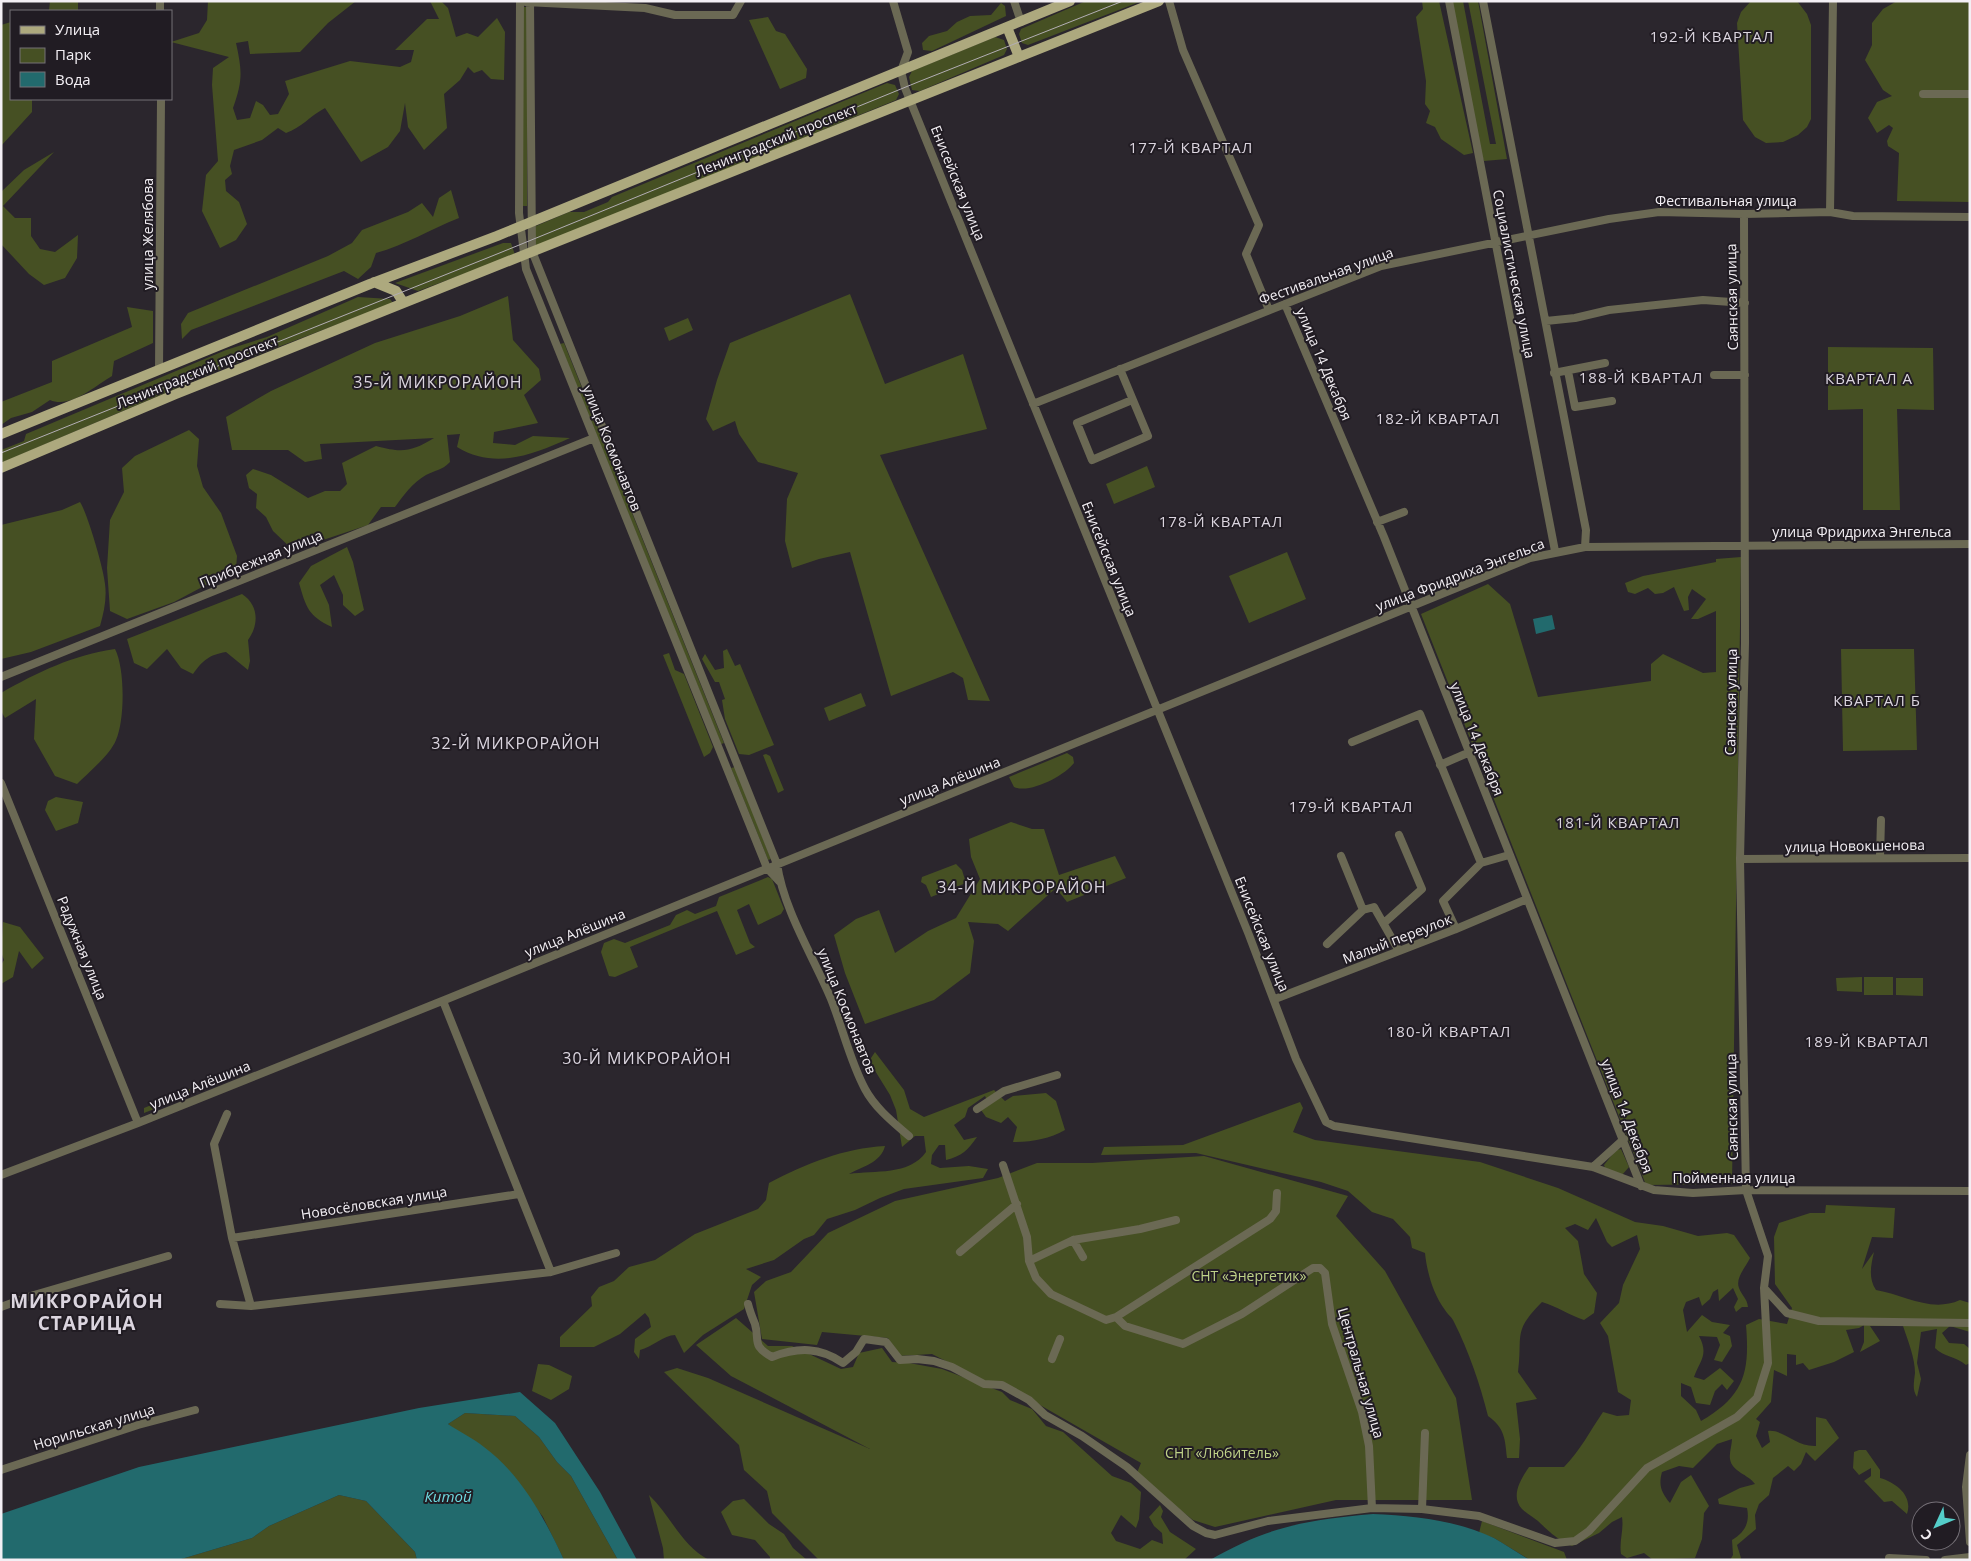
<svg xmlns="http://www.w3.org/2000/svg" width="1971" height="1561" font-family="'Open Sans',sans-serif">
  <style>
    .green { fill: #465023 }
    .water { fill: #226a6d }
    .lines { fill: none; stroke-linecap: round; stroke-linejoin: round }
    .minor { stroke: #6b6954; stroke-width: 8 }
    .major { stroke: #ada97e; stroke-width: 10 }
    .tram { stroke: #b3aeb4; stroke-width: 1 }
    .labels { text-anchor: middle; stroke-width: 4; stroke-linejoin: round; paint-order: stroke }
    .street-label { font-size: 14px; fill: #f3eff4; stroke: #211c23 }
    .park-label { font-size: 14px; fill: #bfd288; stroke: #211c23 }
    .neighbourhood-label { font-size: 15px; letter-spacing: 1px; fill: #dbd5df; stroke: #211c23 }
    .water-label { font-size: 15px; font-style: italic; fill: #6fdae0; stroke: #211c23 }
    .quarter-label { font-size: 16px; letter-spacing: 1px; fill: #dbd5df; stroke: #211c23 }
    .district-label { font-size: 19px; font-weight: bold; letter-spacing: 1px; fill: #dbd5df; stroke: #211c23 }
  </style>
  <rect width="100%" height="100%" fill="#2b262d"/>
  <path class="green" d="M50,1H78V11H49Z
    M208,1H356L328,23L300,52L250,54L248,41L236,43C242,71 243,80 233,108L237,120L250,118L256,101L263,105L270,115L278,114L289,94L285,81L350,61L400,67L411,62L414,50H395L427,19H439L430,1H441L448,8L456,37L467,33L478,37L497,18L505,32L504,80L491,79L482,70L474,73L468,67L460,80L444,94L447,128L424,150L408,127L405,103L400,131L388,147L361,162L325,108C310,116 301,128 286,133L278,128L262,140L234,150L230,166L232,174L225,180L226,191L239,202L247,224L236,240L220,248L202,211L206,175L218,161L212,85L213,68L229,57L171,42L199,33L207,20Z
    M1086,1H1142L1028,45L1022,43L1019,34L1021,29Z
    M1422,1H1439L1473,153L1464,155L1441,139L1435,127L1426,123L1430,111L1425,104L1426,81L1416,17L1423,9Z
    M1451,1H1463L1490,144H1496L1468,1H1478L1507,159L1484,161L1479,149Z
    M1751,1H1797L1807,14L1811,25V119L1807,127L1798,135L1783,142L1766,143L1755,137L1743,120L1737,23L1741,12Z
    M1897,1H1970V202L1897,201L1899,153L1888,146L1887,141L1893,128L1889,125L1877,133L1868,118L1877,102L1892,96L1883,90L1865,60L1872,45V23L1883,9Z
    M1001,3L1005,6L1006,16L932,51L923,50L922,43L929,36L947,31L957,22L970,16L991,15Z
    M523,7H527V206H523Z
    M768,17L776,31L785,34L807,69L806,78L780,89L749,20Z
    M11,22V99H32V112L1,146V25Z
    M995,37L1004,40L1007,49L1004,55L920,91L912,90L909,77L912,71Z
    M887,83L895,85L899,94L896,100L533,248L531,234L536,226L569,212H584L608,202L612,197Z
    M54,152L3,206L15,218H31V236L40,249L55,252L78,235L77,258L65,278L44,285L29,274L1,244V192L24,170Z
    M451,190L459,218C431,229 405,245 376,253L371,267L358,279L344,271L191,330L182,339L181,324L188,313L328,256L352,243L362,230L408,212L422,203L433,217L439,198Z
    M503,243H511L515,255L418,291L395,283Z
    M850,294L885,384L963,354L987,429L880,455L990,701L968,700L963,678L953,672L891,696L850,552L819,559L792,568L785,541L787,499L798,473L758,462L739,434L735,421L713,431L706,419L717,380L730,343Z
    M508,296L513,340L539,369L541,380L524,395L538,423L494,432L493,443L515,445L533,436L570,438C532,455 495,470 457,447L460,434L447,435L450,462C441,471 435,470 426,475C412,483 404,495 395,507H381L368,525L293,550L273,531L266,517L256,508L257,494L249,488L246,475L253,469L271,475L308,498L325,491H340L347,484L342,463L376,446C402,453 411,452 434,438L320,444L322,459L305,462L288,450H232L226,417L271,391L375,343L460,316Z
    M358,297L390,299L393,303L226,367L1,463V450L24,441L26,434L226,350L267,337Z
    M127,307L153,311V343L114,361L112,376C95,386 70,409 50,400L32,412L11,418L1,425V402L52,382V361L132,327Z
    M688,318L693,330L669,341L664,328Z
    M564,343L724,743L721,744L560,344Z
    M1828,347L1933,348L1934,410L1897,409L1900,510H1863V409L1828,410Z
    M189,430L199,439L197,466L203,487L221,513L237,556L236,569L174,602L127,619L110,611L107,568L110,520L124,492L122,468L135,456Z
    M1147,466L1155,487L1114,504L1106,484Z
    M80,502C87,512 104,570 105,584C107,598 104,612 100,626L31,652L1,659V525L62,510Z
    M347,547L353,562L364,610L355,616L343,605V595L334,575L320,585L329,605L332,627C308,616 306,607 299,583L311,566Z
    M1287,552L1306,599L1249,623L1229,576Z
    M1741,557L1732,1184L1646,1185L1421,614L1488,584L1510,604L1538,697L1651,681V664L1663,654L1703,673L1716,672V611L1698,619H1691L1706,599L1692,589L1688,597L1689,610L1684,611L1674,587L1663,593L1655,594L1648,588L1635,594L1628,592L1625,583L1643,576L1716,562V559Z
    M242,594C259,605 259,625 248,640L250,661L248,670L226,652C209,655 203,660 193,674L181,668L167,649L147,669L134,663L127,639Z
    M115,649C125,668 125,720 116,740C110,755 88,773 77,784L55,776L34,739L36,699L5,718L1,711V693C38,672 73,655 115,649Z
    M727,649L735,666L740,664L774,745L749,755L739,754L725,719L722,700L725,699L719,682H715L702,659L705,654L715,670L724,668L723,651Z
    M1841,649H1914L1917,750L1843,751Z
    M669,653L675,670L684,674L713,747L710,753L704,757L663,655Z
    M861,693L866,706L829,721L824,708Z
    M1067,753L1073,757L1074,763C1064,776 1030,794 1014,787L1009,777Z
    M766,754L770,756L784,790L778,793L763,755Z
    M735,767L771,859L768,860L731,768Z
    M56,797L83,802L78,823L56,831L45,810L48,801Z
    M1011,822L1032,829H1044L1059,875L1115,856L1126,878L1067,902L1056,888L1008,931L998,924L968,922L974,941L970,973L934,1000L865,1024L845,973L834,935L856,919L879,910L895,953L928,931L956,918L980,879L971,857L969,839Z
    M956,864L962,870L966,883L931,897L926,885L921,882L922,877Z
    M768,877L772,879L784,909L781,914L758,925L749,904L737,910L750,943L755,947L736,955L717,911L630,947L638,967L615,977L609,976L601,952L604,943L614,939L625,943L670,925L676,915L687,910L695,914L716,906L719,897Z
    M3,922L20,927L44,958L32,969L19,951L13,977L1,984V965L4,960L1,952Z
    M1862,977V992L1837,991L1836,978Z
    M1864,977H1893V995H1864Z
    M1896,978H1923V996L1896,995Z
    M875,1052L904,1090L910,1109L924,1117L994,1090L1005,1101L1013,1096L1046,1093L1056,1101L1065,1130C1049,1139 1032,1142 1013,1142L1017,1127L1008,1117L1001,1123L986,1117L981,1110L989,1104L985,1096L968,1108L965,1117L954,1125L964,1140L977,1137C968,1150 962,1156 946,1160L945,1145H939L932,1155L931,1164L940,1168L969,1166L988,1169L983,1178L904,1189L880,1198L855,1210L827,1219L814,1235L804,1239L774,1260L746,1269L761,1277L752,1285L744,1309L703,1335L684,1353L675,1335C664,1335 652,1347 640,1350L639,1359L634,1352L635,1339L651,1327L649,1318L645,1313L620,1334L594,1347H560V1337L592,1306L591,1297L599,1287L614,1281L629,1267L655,1260L695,1234L758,1209L766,1200L769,1183C805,1164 844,1148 885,1146C881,1163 861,1167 849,1174C875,1170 909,1176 926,1152L924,1136H915L902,1147L896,1110L890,1095L869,1061Z
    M190,1089V1095L144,1113V1108Z
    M1300,1102L1303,1108L1293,1132L1315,1140L1480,1162L1558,1188L1635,1222L1663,1226L1698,1236L1727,1233L1734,1235L1750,1258C1746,1267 1735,1278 1739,1288C1742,1296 1747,1298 1748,1307H1742L1736,1312L1734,1307L1738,1299L1733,1288L1719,1301L1718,1289L1713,1292L1710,1299L1702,1306L1699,1297L1686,1302L1683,1310L1687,1332L1702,1315L1712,1322L1730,1325L1723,1333L1730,1336L1732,1346L1722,1362L1714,1360L1720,1345L1717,1337L1699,1336C1709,1355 1700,1360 1694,1377L1704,1380L1720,1368L1734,1381L1727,1390L1722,1384L1715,1391L1710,1405L1696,1403L1691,1387L1681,1383V1396L1696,1410L1701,1421C1744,1396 1750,1373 1746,1325L1759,1319L1787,1324L1792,1308L1775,1284L1774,1237L1779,1223L1810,1213H1825L1826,1205L1895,1208L1893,1238L1872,1237L1862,1269L1874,1252C1871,1265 1868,1278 1876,1290C1905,1295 1931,1313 1960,1300L1970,1303V1332L1950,1326L1942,1333L1949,1343L1964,1344L1970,1349V1363L1966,1365C1955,1356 1944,1357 1935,1348L1937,1329L1921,1332L1917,1363L1921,1379L1917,1397C1912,1390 1914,1382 1915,1373C1915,1358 1908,1341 1903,1326H1870L1880,1341L1860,1352L1864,1342V1325L1859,1328L1846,1330L1854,1352L1834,1362L1809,1370L1803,1363L1796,1365V1355L1787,1354V1376L1774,1370L1771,1402L1756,1419L1760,1422L1756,1436L1762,1448L1770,1442L1768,1431C1783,1429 1796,1447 1816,1446V1417L1826,1419L1839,1438L1815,1461L1806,1452L1801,1464L1794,1471L1788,1466L1773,1478L1769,1495L1759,1504L1755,1515L1756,1529L1737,1545L1741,1558L1740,1560H1730L1733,1555L1732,1540C1745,1532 1750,1523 1747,1508L1719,1504L1718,1499L1740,1488L1755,1484C1748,1474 1732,1472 1730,1459C1729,1453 1732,1445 1732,1439L1717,1444L1693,1468L1679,1466L1662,1472C1658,1486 1662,1493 1670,1503L1681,1482L1691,1475L1709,1506L1704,1513L1702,1539L1695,1558L1653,1560L1644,1553L1627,1558L1621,1554C1619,1541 1624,1530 1622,1517L1612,1522L1599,1533L1572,1546C1554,1537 1552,1534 1538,1521C1533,1517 1527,1514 1522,1509C1510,1496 1521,1479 1529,1467H1564C1580,1451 1590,1431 1603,1412L1617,1416L1629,1415L1631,1400L1618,1392L1608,1336L1600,1323L1619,1303L1623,1285L1640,1249L1637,1235L1612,1247L1607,1242L1596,1218L1588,1230L1575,1224L1565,1228L1578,1241L1584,1274L1597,1293L1594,1313L1584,1320C1569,1315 1558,1307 1542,1302C1512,1332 1523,1335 1518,1372L1537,1399L1516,1403L1520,1439L1519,1458H1507C1505,1439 1505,1428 1488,1416C1480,1384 1469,1352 1454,1322C1452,1317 1448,1315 1445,1310C1433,1294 1427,1272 1425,1253L1412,1248L1410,1237L1393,1219L1372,1212L1348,1191L1321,1182L1196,1153L1101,1155L1104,1147L1183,1145Z
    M1621,1149L1629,1167L1622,1175L1605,1168L1604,1165L1616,1150Z
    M1204,1156L1348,1196L1336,1216L1385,1271L1456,1398L1472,1500H1336L1215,1527L1193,1520L1136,1475L1141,1463L1005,1385L985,1381L932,1354L898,1356L888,1338L822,1332L817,1345L762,1339L754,1292L766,1281L791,1272L828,1233L895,1201L998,1178L1037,1163H1092Z
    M736,1318L768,1346H792L841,1369L853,1367L859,1353L882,1348L892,1362L909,1363L942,1369L1002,1392L1010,1400L1032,1409L1046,1426L1063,1432L1112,1476L1131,1483L1141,1492L1139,1519L1136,1528L1121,1515L1111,1533L1116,1541L1140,1549L1152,1540L1163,1544L1162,1533L1154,1526L1149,1517L1160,1505L1163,1511L1161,1517L1170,1532L1196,1549L1184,1560H819L772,1513L767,1491L744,1470L739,1445L664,1372L677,1368L708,1378L870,1449L731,1376L696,1345Z
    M538,1364L549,1365L572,1376L569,1389L551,1400L532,1391Z
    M465,1413L515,1416L539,1437L557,1462L571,1476L618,1560H564L543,1517L509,1471L448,1424Z
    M1859,1450H1866L1880,1470V1478C1897,1483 1913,1496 1907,1514L1892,1501L1884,1502L1864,1481L1871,1476V1468L1859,1475L1853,1468L1854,1452Z
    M339,1495L366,1501L415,1552L417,1560H178L252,1538L269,1526Z
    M649,1495C671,1516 681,1545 709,1560H664L663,1548Z
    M744,1499L769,1524L784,1534L793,1548L807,1560H770V1557L755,1540L732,1535L721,1512L733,1501Z
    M1482,1521L1564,1552L1567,1560H1530L1494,1538L1479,1533Z"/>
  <path class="water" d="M1552,615L1555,629L1536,634L1533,619Z
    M520,1392L555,1423L600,1492L637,1560H618L571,1476L557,1462L539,1437L515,1416L465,1413L448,1424C460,1432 473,1438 484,1447C521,1474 545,1519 564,1560H417L415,1552L366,1501L339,1495L269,1526L252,1538L178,1560H1V1514L139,1467L419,1408Z
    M1373,1514C1414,1516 1456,1520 1494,1538C1506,1545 1518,1553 1530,1560H1210C1269,1526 1307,1520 1373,1514Z"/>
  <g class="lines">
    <path class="minor" d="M160,1V11
      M520,1L519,213L526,269L767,868L779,881
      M530,1L532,251L777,864C784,911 813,956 831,999C843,1029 850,1061 865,1089C875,1108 894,1123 909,1136
      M893,1L908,52L901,71L905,88L1249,935L1296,1059L1326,1122L1334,1126L1593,1167L1654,1190L1693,1193L1746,1190L1970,1191
      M1014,1L1021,22
      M1169,1L1183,50L1259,225L1246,254L1269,310
      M1449,1L1555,551
      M1483,1L1586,530L1585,547
      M526,2L645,8L675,15H733L741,1
      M1923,94H1970
      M1830,212L1833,1
      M1744,214L1745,643L1740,859L1746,1190L1768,1256L1764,1288L1787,1313L1819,1321L1970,1323
      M1285,304L1384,537L1641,1186
      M1546,321L1575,318L1609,310L1703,300L1745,303
      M1120,369L1148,436L1092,460L1077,423L1132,400
      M159,370L161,99
      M1568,371L1575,407L1612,401
      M1554,373L1605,363
      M1714,375H1745
      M1033,404L1381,266L1609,219L1659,212L1744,214L1830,212L1853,216L1970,217
      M1377,522L1404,512
      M1,677L594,438
      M1352,742L1420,714L1481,863
      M1440,765L1470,752
      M1,783L138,1123
      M1341,856L1363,910
      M1880,857L1881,820
      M1740,859L1970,858
      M1384,923L1422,889L1399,835
      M1456,929L1443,901L1481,863L1509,855
      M1327,944L1363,910L1374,907L1399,951
      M1275,999L1456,929L1527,899
      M443,1001L551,1272
      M977,1109L1004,1091L1057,1075
      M227,1114L214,1144L232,1238L251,1306
      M1003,1165L1027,1237L1029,1261L1036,1278L1051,1294L1106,1320L1116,1317L1125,1326L1183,1344L1242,1314L1313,1268H1320L1325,1273L1332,1324L1362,1412L1369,1446L1372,1508
      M1593,1167L1624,1139
      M1,1175L138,1123L447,999L1530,558L1585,547L1970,544
      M232,1238L519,1194
      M1073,1240L1083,1257
      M960,1252L1017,1204
      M1029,1261L1073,1240L1140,1229L1176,1220
      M220,1304L251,1306L551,1272L616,1253
      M748,1304C750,1312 752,1317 755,1324C760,1341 751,1345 772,1357C798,1347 820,1347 843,1363L856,1352L864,1339L886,1342L900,1360L917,1359L934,1361L952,1367L984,1384L1002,1385L1029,1400L1045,1415L1082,1436L1127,1467L1193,1526L1206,1533L1215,1535L1268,1521L1372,1508L1422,1509L1479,1516L1555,1543L1575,1541L1589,1531L1647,1468L1737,1417L1757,1398L1768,1363L1764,1288
      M1,1307L34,1295L168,1256
      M1116,1317L1270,1219L1276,1211L1277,1193
      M1052,1359L1060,1339
      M1970,1455L1966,1487L1970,1542
      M1,1470L138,1425L195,1410
      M1422,1509L1425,1433
      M1889,1560V1558L1926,1560
      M1945,1560L1970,1557"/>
    <path class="major" d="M1007,27L1019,57
      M374,282L396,291L403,302
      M1,434L370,284L497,236L1070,1
      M1,468L176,394L1159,1"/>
    <path class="tram" d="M1,453L502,252L918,82L1123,1"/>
  </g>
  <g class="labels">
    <g class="street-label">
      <text transform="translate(776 140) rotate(-22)" y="5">Ленинградский проспект</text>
      <text transform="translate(958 183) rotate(68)" y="5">Енисейская улица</text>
      <text x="1726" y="206">Фестивальная улица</text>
      <text transform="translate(148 234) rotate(-90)" y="5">улица Желябова</text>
      <text transform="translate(1514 274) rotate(79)" y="5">Социалистическая улица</text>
      <text transform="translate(1326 276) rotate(-20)" y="5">Фестивальная улица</text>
      <text transform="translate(1732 297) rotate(-91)" y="5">Саянская улица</text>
      <text transform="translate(1324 364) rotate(67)" y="5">улица 14 Декабря</text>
      <text transform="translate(197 372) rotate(-22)" y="5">Ленинградский проспект</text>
      <text transform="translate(612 448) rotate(68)" y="5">улица Космонавтов</text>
      <text x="1862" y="537">улица Фридриха Энгельса</text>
      <text transform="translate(261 559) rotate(-22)" y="5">Прибрежная улица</text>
      <text transform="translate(1109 559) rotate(68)" y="5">Енисейская улица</text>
      <text transform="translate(1460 575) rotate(-21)" y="5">улица Фридриха Энгельса</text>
      <text transform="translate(1731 702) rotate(-89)" y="5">Саянская улица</text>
      <text transform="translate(1477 739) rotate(68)" y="5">улица 14 Декабря</text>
      <text transform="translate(950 781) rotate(-22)" y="5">улица Алёшина</text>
      <text transform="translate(1855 846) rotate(-1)" y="5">улица Новокшенова</text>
      <text transform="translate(575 933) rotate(-22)" y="5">улица Алёшина</text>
      <text transform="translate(1262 934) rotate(68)" y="5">Енисейская улица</text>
      <text transform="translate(1397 939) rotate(-21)" y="5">Малый переулок</text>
      <text transform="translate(82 948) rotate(68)" y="5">Радужная улица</text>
      <text transform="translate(847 1011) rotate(68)" y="5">улица Космонавтов</text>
      <text transform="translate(200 1085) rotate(-22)" y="5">улица Алёшина</text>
      <text transform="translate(1732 1107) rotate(-91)" y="5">Саянская улица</text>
      <text transform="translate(1627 1116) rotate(69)" y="5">улица 14 Декабря</text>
      <text x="1734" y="1183">Пойменная улица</text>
      <text transform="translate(374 1203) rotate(-9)" y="5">Новосёловская улица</text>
      <text transform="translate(1361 1373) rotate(74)" y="5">Центральная улица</text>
      <text transform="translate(94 1427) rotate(-17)" y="5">Норильская улица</text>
    </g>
    <g class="park-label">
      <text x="1249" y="1281">СНТ «Энергетик»</text>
      <text x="1222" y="1458">СНТ «Любитель»</text>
    </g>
    <g class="neighbourhood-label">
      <text x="1712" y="42">192-Й КВАРТАЛ</text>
      <text x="1191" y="153">177-Й КВАРТАЛ</text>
      <text x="1641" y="383">188-Й КВАРТАЛ</text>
      <text x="1869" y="384">КВАРТАЛ А</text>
      <text x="1438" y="424">182-Й КВАРТАЛ</text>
      <text x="1221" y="527">178-Й КВАРТАЛ</text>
      <text x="1877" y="706">КВАРТАЛ Б</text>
      <text x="1351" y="812">179-Й КВАРТАЛ</text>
      <text x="1618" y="828">181-Й КВАРТАЛ</text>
      <text x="1449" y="1037">180-Й КВАРТАЛ</text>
      <text x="1867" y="1047">189-Й КВАРТАЛ</text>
    </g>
    <g class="water-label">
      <text x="448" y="1502">Китой</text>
    </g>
    <g class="quarter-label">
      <text x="438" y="388">35-Й МИКРОРАЙОН</text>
      <text x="516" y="749">32-Й МИКРОРАЙОН</text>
      <text x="1022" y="893">34-Й МИКРОРАЙОН</text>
      <text x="647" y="1064">30-Й МИКРОРАЙОН</text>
    </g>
    <g class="district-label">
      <text x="87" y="1308">МИКРОРАЙОН<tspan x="87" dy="22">СТАРИЦА</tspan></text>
    </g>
  </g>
  <rect width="1971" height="1561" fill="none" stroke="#f3eff4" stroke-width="5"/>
  <rect x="10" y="10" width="162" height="90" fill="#211c23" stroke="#757077"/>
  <rect x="20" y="26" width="25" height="8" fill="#ada97e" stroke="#757077"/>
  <text x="55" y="35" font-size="15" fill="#f3eff4">Улица</text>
  <rect x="20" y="48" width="25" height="15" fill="#465023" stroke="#757077"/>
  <text x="55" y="60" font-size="15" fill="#f3eff4">Парк</text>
  <rect x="20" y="72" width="25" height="15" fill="#226a6d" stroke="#757077"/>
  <text x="55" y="85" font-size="15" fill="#f3eff4">Вода</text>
  <g transform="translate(1936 1526) rotate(226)"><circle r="24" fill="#211c23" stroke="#757077"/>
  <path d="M0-4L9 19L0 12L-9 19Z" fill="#54cdc9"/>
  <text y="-8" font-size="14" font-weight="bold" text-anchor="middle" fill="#f3eff4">С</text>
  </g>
</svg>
